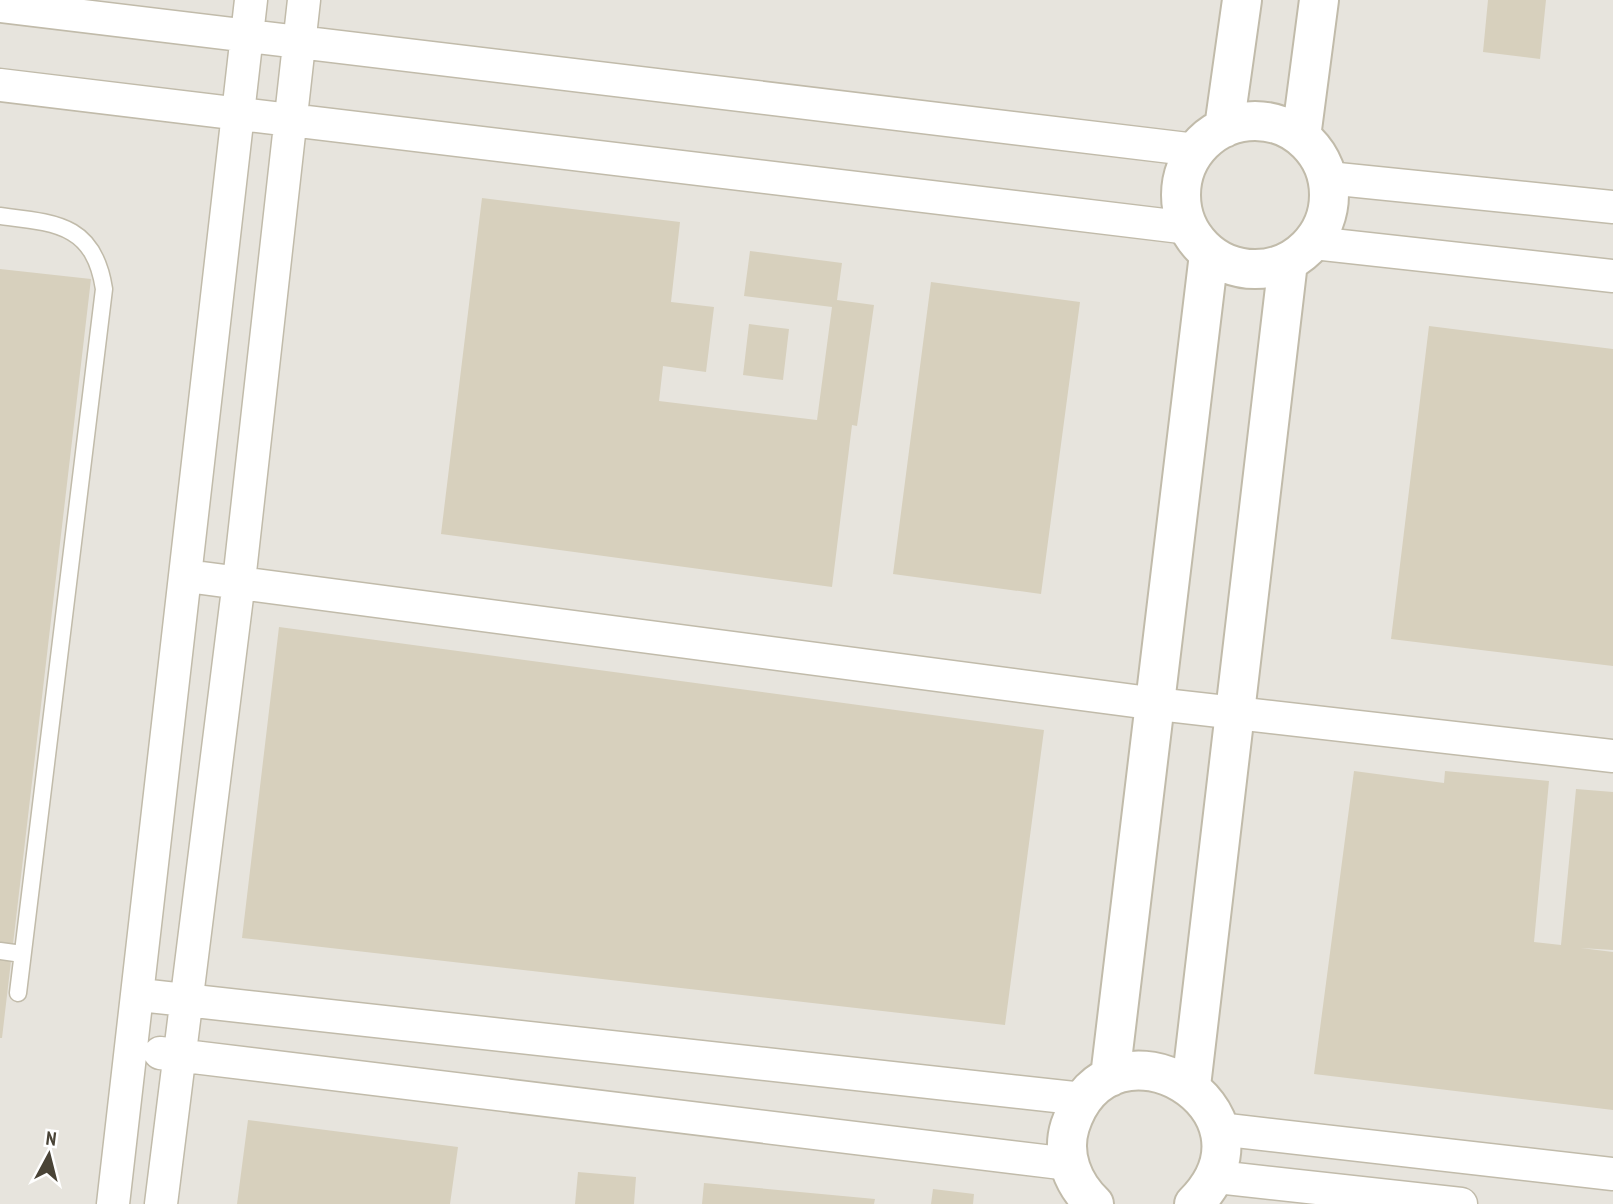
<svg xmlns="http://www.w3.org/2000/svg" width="1613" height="1204" font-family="'PT Sans Narrow',sans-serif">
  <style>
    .industrial { fill: #e7e4dd }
    .building { fill: #d7d0bd }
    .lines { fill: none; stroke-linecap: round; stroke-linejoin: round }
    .service-casing { stroke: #c1bbaa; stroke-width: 19 }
    .minor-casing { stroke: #c1bbaa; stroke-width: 35 }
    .tertiary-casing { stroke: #c1bbaa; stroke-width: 42 }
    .service { stroke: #fff; stroke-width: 16 }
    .minor { stroke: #fff; stroke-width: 32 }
    .tertiary { stroke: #fff; stroke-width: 38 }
  </style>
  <rect width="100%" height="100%" fill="#f5f2e8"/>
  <path class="industrial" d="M0,0H1613V1204H0Z"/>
  <path class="building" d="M1488,0H1546L1540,59L1483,52Z
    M482,198L680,222L671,302L714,307L706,372L663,366L659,401L817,420L832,307L744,296L750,251L842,263L837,300L874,305L857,426L852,425L832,587L441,534Z
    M0,269L91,279L2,1038H0Z
    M931,282L1080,302L1041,594L893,574Z
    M749,324L789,329L783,380L743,375Z
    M1429,326L1613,349V666L1391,639Z
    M279,627L1044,730L1005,1025L242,938Z
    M1354,771L1444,783L1445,771L1549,781L1534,942L1561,945L1576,789L1613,792V950L1581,948L1613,952V1110L1314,1074Z
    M248,1120L458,1147L450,1204H237Z
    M578,1172L636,1177L634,1204H575Z
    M704,1183L875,1199L874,1204H702Z
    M933,1189L974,1194L973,1204H931Z"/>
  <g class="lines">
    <defs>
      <path id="service" d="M0,216C56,223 94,224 104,289L18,993
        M0,951L22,954"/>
      <path id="minor" d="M0,6L1196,150
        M0,85L1189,228
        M1328,178L1613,207
        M1314,243L1613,276
        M187,576L1157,704L1613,756
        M140,995L1083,1099
        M160,1053L1069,1164
        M1219,1129L1613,1174
        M1217,1177L1461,1204
        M113,1204L251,0
        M161,1204L239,581L304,0"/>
      <path id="tertiary" d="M1181 195a74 74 0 1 1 148 0a74 74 0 1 1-148 0Z
        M1224,128L1242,0
        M1301,137L1319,0
        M1110,1077L1209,254
        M1191,1086L1288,262
        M1094,1204C1073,1184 1061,1155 1070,1126C1110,1003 1289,1109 1194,1204"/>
    </defs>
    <use href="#service" class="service-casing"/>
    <use href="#minor" class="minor-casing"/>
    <use href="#tertiary" class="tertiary-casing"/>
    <use href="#service" class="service"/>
    <use href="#minor" class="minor"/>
    <use href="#tertiary" class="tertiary"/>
  </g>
  <g transform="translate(49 1155) rotate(7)" stroke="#ffffff" stroke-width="5" paint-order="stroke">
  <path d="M0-5L12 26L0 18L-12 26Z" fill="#494336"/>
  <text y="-10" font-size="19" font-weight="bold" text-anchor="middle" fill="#494336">N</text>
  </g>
</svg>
